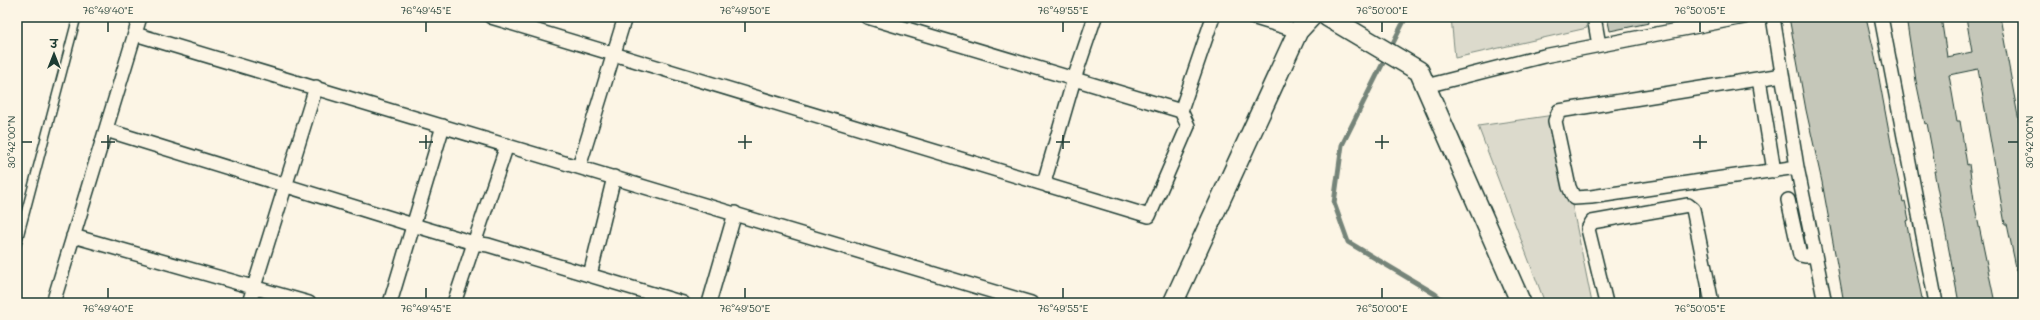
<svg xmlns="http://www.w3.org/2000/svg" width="2040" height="320" font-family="Mali,'Playpen Sans Deva',sans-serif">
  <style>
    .green { fill: #dcdacc; stroke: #7e8c80 }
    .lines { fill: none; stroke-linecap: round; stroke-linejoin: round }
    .stream { stroke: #758479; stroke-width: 5 }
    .building { fill: #c5c7b9; stroke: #1f3d34 }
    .lane-casing { stroke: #1f3d34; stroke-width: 10 }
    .street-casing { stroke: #1f3d34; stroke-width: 16 }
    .secondary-casing { stroke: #1f3d34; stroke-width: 22 }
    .lane { stroke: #fcf5e5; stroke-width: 7 }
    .street { stroke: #fcf5e5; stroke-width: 13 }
    .secondary { stroke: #fcf5e5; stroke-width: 19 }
    .ticks { fill: none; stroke: #1f3d34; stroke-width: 1.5 }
    .neatline { fill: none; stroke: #1f3d34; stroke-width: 1.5 }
    .ticks-label { font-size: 10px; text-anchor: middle; fill: #1f3d34 }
  </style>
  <rect width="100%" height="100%" fill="#fcf5e5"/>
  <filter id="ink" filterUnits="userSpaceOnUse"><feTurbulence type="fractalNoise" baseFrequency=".025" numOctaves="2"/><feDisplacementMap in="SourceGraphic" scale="8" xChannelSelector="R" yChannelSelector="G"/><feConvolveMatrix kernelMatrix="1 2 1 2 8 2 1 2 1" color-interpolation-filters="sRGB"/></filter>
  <g filter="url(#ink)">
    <path class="green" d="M1451,17H1585L1587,28L1455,58Z
      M1554,115L1592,303H1545L1478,126Z"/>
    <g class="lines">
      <path class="stream" d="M1406,17L1342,145L1334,203L1348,242L1435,294L1446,303"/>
    </g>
    <path class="building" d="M1607,17H1648L1649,23L1610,31Z
      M1789,17H1866L1874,51L1895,165L1903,202L1905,201L1909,220L1906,221L1923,303H1844L1822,182L1806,110Z
      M1906,17H1941L1947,57L1972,52L1966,17H2000L2017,111L2021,130H2023V272H2017L2007,224H2005L1978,69L1949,75L1957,121H1960L1967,165L1969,164L1975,207L1995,303H1959L1934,171H1936L1927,123L1925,124L1916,81Z"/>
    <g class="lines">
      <defs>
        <path id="lane" d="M17,244L77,17"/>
        <path id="street" d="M491,17L1149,216L1188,126L1181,111L1213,17
          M867,17L1181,111
          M1252,17L1298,31
          M1594,17L1599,45
          M1773,17L1797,167L1825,303
          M1881,17L1936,303
          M135,34L1031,303
          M1782,75L1559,111L1555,121L1569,187L1574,198L1591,197L1797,167
          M1759,79L1774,171
          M1426,86L1544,56L1744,17
          M106,130L413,225L474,243L488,245L683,303
          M579,167L625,17
          M1048,186L1045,179L1074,79L1095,17
          M1788,200L1800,255L1805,256L1815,255
          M73,236L309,303
          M590,275L614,177
          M53,303L140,17
          M249,303L316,87
          M390,303L443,126
          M454,303L507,145
          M709,303L735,213
          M1606,303L1588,229L1592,222L1688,205L1693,209L1712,303"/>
        <path id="secondary" d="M1328,17L1419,71L1521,303
          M1173,303L1298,31L1311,17"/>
      </defs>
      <use href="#lane" class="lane-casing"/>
      <use href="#street" class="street-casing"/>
      <use href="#secondary" class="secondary-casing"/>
      <use href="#lane" class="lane"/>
      <use href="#street" class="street"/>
      <use href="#secondary" class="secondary"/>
    </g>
  </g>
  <path class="ticks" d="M108,22V32M426,22V32M745,22V32M1063,22V32M1382,22V32M1700,22V32M108,135V149M426,135V149M745,135V149M1063,135V149M1382,135V149M1700,135V149M22,142H32M101,142H115M419,142H433M738,142H752M1056,142H1070M1375,142H1389M1693,142H1707M2008,142H2018M108,288V298M426,288V298M745,288V298M1063,288V298M1382,288V298M1700,288V298"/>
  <rect width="2040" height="320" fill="none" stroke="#fcf5e5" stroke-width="44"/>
  <g transform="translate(54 54)" stroke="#fcf5e5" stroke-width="3" paint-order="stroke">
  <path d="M0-3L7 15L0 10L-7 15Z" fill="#1f3d34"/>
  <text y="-6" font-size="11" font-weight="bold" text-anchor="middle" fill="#1f3d34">उ</text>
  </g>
  <rect x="22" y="22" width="1996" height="276" class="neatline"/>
  <g class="ticks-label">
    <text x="108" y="14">76°49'40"E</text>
    <text x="426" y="14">76°49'45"E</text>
    <text x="745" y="14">76°49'50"E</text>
    <text x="1063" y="14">76°49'55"E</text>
    <text x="1382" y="14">76°50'00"E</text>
    <text x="1700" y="14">76°50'05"E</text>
    <text transform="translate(11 142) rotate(-90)" y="4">30°42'00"N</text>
    <text transform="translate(2029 142) rotate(-90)" y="4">30°42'00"N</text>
    <text x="108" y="312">76°49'40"E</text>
    <text x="426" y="312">76°49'45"E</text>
    <text x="745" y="312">76°49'50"E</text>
    <text x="1063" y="312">76°49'55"E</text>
    <text x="1382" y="312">76°50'00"E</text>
    <text x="1700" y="312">76°50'05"E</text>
  </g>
</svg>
